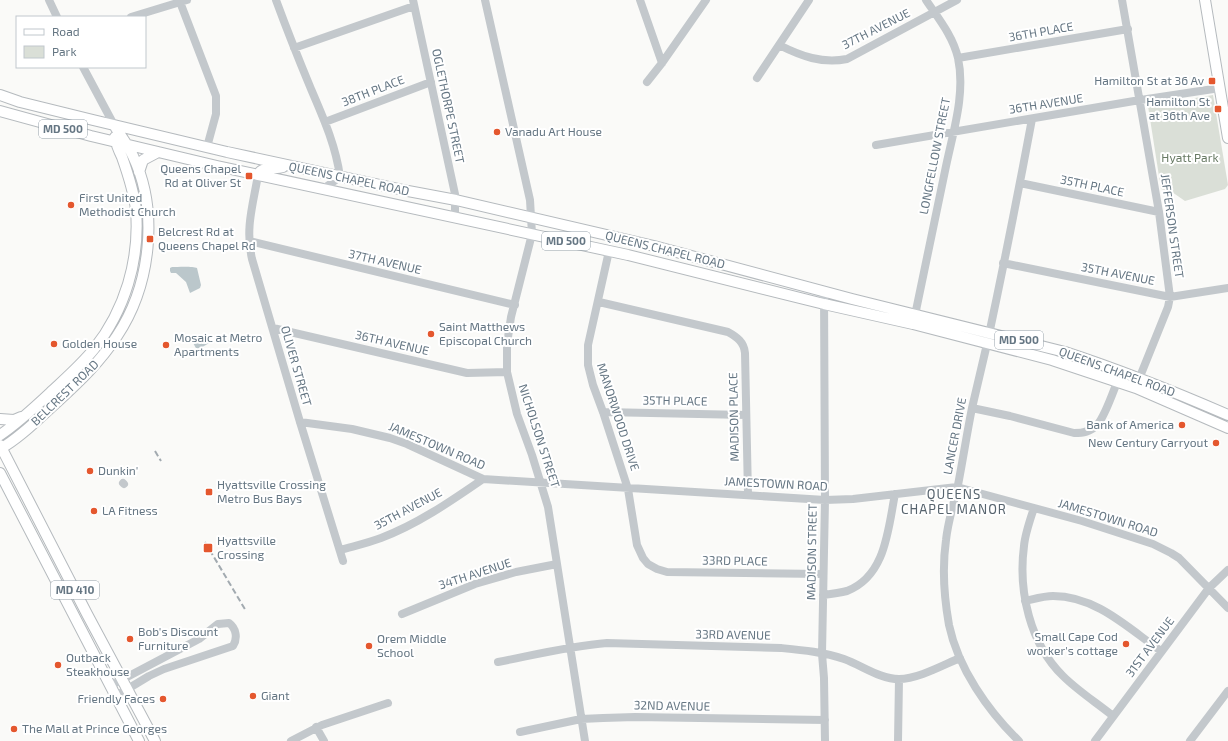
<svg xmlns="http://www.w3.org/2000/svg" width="1228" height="741" font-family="'Exo 2',sans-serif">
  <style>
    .green { fill: #dadfd7 }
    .water { fill: #bbc7cb }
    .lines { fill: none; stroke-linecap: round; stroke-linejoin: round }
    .major-casing { stroke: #b5babe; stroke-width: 12 }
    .minor { stroke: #c3c8cc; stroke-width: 8 }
    .major { stroke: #fff; stroke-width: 10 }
    .rail { stroke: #a2aab0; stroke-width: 2; stroke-dasharray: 6 3; stroke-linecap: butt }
    .poi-dot { fill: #e4572e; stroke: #fff; stroke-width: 1.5 }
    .labels { text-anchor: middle; stroke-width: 4; stroke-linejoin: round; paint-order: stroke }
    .shield { fill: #fff; stroke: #939fa8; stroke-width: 1 }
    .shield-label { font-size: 11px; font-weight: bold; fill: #657683 }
    .street-label { font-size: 12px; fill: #657683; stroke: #fff }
    .poi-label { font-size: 12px; fill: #657683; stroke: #fff; text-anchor: start }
    .park-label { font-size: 12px; fill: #687a64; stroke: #fff }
    .neighbourhood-label { font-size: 13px; letter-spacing: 1px; fill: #57646e; stroke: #fff }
  </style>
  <rect width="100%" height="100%" fill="#fafaf8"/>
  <path class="green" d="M1213,95L1228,185L1225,189L1185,201L1172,192L1161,189L1148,106Z"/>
  <path class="water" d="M172,267C177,267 193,266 197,268L201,285L200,288L190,293L186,282L176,273H171L170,271V268Z
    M206,334L211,342L197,350L192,341L194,340L195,341Z"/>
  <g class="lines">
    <defs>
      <path id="major" d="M1205,0L1228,138
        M0,95L20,102L93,120L227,152L408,191L456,200L654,246L852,299L1065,352C1120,370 1175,392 1228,415
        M0,111L91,136L217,166L628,255L824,304L913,324L1052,360L1136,388L1228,428
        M139,172L143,160L158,152
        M258,175C262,165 275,170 283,167
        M0,419L14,420L21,417
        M0,435C18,423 35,407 51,392C66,378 81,365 94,349C125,310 140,260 136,210C134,192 128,174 122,157C119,151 116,144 115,137
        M0,445L87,614L155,741
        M0,449C21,437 38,419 56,403C79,382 100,362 117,336C151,285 159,211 133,156C128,145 120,135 114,125
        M0,473L139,741"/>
    </defs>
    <use href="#major" class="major-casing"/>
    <path class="minor" d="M49,0L57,17
      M276,0C287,30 299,60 311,89C323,117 336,146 340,177L323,189
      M413,0L455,194V218
      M485,0L530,200L532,234L511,317L507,344V372L517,414L532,455L548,507L585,741
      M640,0L662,63
      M1122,0L1159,212L1170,297L1168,307L1139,379
      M180,2L216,96V114L207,147
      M131,17L187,0
      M779,45C801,56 822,64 847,59L957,0
      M294,48L414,6
      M958,58L1128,29
      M83,67L114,125
      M757,78L809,0
      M647,82L662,63L706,0
      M325,122L431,82
      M876,145L1134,101L1220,88
      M258,175C253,205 245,228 252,259L300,422L343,561
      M1020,183L1159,212
      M249,241L515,305
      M609,251L588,345V365L593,385L603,412L628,489L637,545L643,558L648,564L657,569L667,572L823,574
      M1003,263L1170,297L1228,288
      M824,291L825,500L822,654L824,678L825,741
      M599,302L728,332C737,337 744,342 745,353L748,495
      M914,320C924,270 935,221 945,171C952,135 966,95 958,58C953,36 938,18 926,0
      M273,328L467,373L507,372
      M972,408L1010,416L1074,433C1083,433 1091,432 1097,425C1105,417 1114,389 1119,377
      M603,412L746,415
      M300,422L352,429L390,438L407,444L483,479L825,500L853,499L957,487L1082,521L1153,544L1171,553L1179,558L1228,608
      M123,483L124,484
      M1034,508C1030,520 1025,534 1024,546C1018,591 1030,644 1063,676C1078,691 1097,703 1113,716
      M340,550C354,546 368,543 381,538C418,524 451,501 483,479
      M823,595C831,594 839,593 847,591C886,576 888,529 895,494
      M1025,601C1034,599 1044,596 1053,596C1096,596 1128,628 1161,651
      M402,614L475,584L516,572L557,564
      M498,662C534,655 570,646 607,643L781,648C802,650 824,652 844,659C863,666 880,679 899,679C918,679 943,665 960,658
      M110,686L199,639L218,624L229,623C236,628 238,638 233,646L164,669L149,676L116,696
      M316,727L324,741
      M520,732L581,719L603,718L635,717L825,720
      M291,741L322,725L388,703
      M898,741L899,679
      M1019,741C988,711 958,668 949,625C944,597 942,568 946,540C948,521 954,503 958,485C963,459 967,433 972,408C977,386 982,365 987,344C1003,269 1018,194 1032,119
      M1095,741L1209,588L1228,570
      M1190,741L1228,691"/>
    <use href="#major" class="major"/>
    <path class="rail" d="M155,451L161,461
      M205,542L246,611"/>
  </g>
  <g class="poi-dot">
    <rect x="1208" y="77" width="8" height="8" rx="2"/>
    <rect x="1214" y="105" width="8" height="8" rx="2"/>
    <circle cx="497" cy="132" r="4"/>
    <rect x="245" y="172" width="8" height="8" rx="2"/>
    <circle cx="71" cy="205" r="4"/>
    <rect x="146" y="235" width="8" height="8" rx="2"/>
    <circle cx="431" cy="334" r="4"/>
    <circle cx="54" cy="344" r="4"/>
    <circle cx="166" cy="345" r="4"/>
    <circle cx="1182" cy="425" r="4"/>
    <circle cx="1216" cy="443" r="4"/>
    <circle cx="90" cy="471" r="4"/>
    <rect x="205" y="488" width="8" height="8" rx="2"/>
    <circle cx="94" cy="511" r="4"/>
    <rect x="203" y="543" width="10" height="10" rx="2"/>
    <circle cx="130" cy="639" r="4"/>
    <circle cx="1126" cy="644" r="4"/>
    <circle cx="369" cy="646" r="4"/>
    <circle cx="58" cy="665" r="4"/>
    <circle cx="253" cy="696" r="4"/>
    <circle cx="163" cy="699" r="4"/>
    <circle cx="14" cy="729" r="4"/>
  </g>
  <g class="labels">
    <g class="shield">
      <rect x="39" y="120" width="48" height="18" rx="3"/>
      <rect x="542" y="232" width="48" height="18" rx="3"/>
      <rect x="995" y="331" width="48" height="18" rx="3"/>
      <rect x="51" y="581" width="48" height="18" rx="3"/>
    </g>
    <g class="shield-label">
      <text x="63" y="133">MD 500</text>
      <text x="566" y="245">MD 500</text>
      <text x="1019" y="344">MD 500</text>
      <text x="75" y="594">MD 410</text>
    </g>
    <g class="street-label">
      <text transform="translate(876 29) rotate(-27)" y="4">37TH AVENUE</text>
      <text transform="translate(1041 32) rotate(-10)" y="4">36TH PLACE</text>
      <text transform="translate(373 91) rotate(-21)" y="4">38TH PLACE</text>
      <text transform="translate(1046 104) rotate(-9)" y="4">36TH AVENUE</text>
      <text transform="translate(448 106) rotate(78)" y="4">OGLETHORPE STREET</text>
      <text transform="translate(935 156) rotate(-79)" y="4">LONGFELLOW STREET</text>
      <text transform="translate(349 179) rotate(12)" y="4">QUEENS CHAPEL ROAD</text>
      <text transform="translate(1092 186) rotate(12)" y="4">35TH PLACE</text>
      <text transform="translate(1172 226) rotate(82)" y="4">JEFFERSON STREET</text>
      <text transform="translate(665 250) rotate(14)" y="4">QUEENS CHAPEL ROAD</text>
      <text transform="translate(385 262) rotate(13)" y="4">37TH AVENUE</text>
      <text transform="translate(1118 274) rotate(11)" y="4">35TH AVENUE</text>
      <text transform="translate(392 343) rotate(13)" y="4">36TH AVENUE</text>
      <text transform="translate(296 366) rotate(74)" y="4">OLIVER STREET</text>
      <text transform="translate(1117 372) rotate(20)" y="4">QUEENS CHAPEL ROAD</text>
      <text transform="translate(65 393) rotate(-44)" y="4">BELCREST ROAD</text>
      <text transform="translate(675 401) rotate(1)" y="4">35TH PLACE</text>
      <text transform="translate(618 417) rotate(72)" y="4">MANORWOOD DRIVE</text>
      <text transform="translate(734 417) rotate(-91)" y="4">MADISON PLACE</text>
      <text transform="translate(539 436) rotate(72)" y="4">NICHOLSON STREET</text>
      <text transform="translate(955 436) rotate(-79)" y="4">LANCER DRIVE</text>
      <text transform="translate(437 446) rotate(23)" y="4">JAMESTOWN ROAD</text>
      <text transform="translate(776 484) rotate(3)" y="4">JAMESTOWN ROAD</text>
      <text transform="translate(408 509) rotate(-28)" y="4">35TH AVENUE</text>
      <text transform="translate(1108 518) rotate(17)" y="4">JAMESTOWN ROAD</text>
      <text transform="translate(812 552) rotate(-89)" y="4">MADISON STREET</text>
      <text transform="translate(735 561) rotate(1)" y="4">33RD PLACE</text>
      <text transform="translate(475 574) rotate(-18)" y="4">34TH AVENUE</text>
      <text transform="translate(733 635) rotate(1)" y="4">33RD AVENUE</text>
      <text transform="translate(1150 647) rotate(-53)" y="4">31ST AVENUE</text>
      <text transform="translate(672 706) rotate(1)" y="4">32ND AVENUE</text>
    </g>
    <g class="poi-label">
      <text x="1204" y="85" text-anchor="end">Hamilton St at 36 Av</text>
      <text x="1210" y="106" text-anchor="end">Hamilton St<tspan x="1210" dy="14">at 36th Ave</tspan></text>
      <text x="505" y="136">Vanadu Art House</text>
      <text x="241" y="173" text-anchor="end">Queens Chapel<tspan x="241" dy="14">Rd at Oliver St</tspan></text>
      <text x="79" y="202">First United<tspan x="79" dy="14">Methodist Church</tspan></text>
      <text x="158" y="236">Belcrest Rd at<tspan x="158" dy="14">Queens Chapel Rd</tspan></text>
      <text x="439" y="331">Saint Matthews<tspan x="439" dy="14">Episcopal Church</tspan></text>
      <text x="174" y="342">Mosaic at Metro<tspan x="174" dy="14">Apartments</tspan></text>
      <text x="62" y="348">Golden House</text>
      <text x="1174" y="429" text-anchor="end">Bank of America</text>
      <text x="1208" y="447" text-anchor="end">New Century Carryout</text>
      <text x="98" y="475">Dunkin'</text>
      <text x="217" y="489">Hyattsville Crossing<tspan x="217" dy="14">Metro Bus Bays</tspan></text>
      <text x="102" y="515">LA Fitness</text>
      <text x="217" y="545">Hyattsville<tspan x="217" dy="14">Crossing</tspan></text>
      <text x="138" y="636">Bob's Discount<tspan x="138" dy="14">Furniture</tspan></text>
      <text x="1118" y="641" text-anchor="end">Small Cape Cod<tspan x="1118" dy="14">worker's cottage</tspan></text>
      <text x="377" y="643">Orem Middle<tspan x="377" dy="14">School</tspan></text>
      <text x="66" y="662">Outback<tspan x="66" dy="14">Steakhouse</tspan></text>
      <text x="261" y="700">Giant</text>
      <text x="155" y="703" text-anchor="end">Friendly Faces</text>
      <text x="22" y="733">The Mall at Prince Georges</text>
    </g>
    <g class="park-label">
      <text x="1190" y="162">Hyatt Park</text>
    </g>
    <g class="neighbourhood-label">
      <text x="954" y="499">QUEENS<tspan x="954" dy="15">CHAPEL MANOR</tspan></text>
    </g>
  </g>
  <rect x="16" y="16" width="130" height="52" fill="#ffffff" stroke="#c1c8cd"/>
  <rect x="24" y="29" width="20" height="6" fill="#ffffff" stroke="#c1c8cd"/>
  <text x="52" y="36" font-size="12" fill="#657683">Road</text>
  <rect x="24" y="46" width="20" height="12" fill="#dadfd7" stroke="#c1c8cd"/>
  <text x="52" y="56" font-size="12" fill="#657683">Park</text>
</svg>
